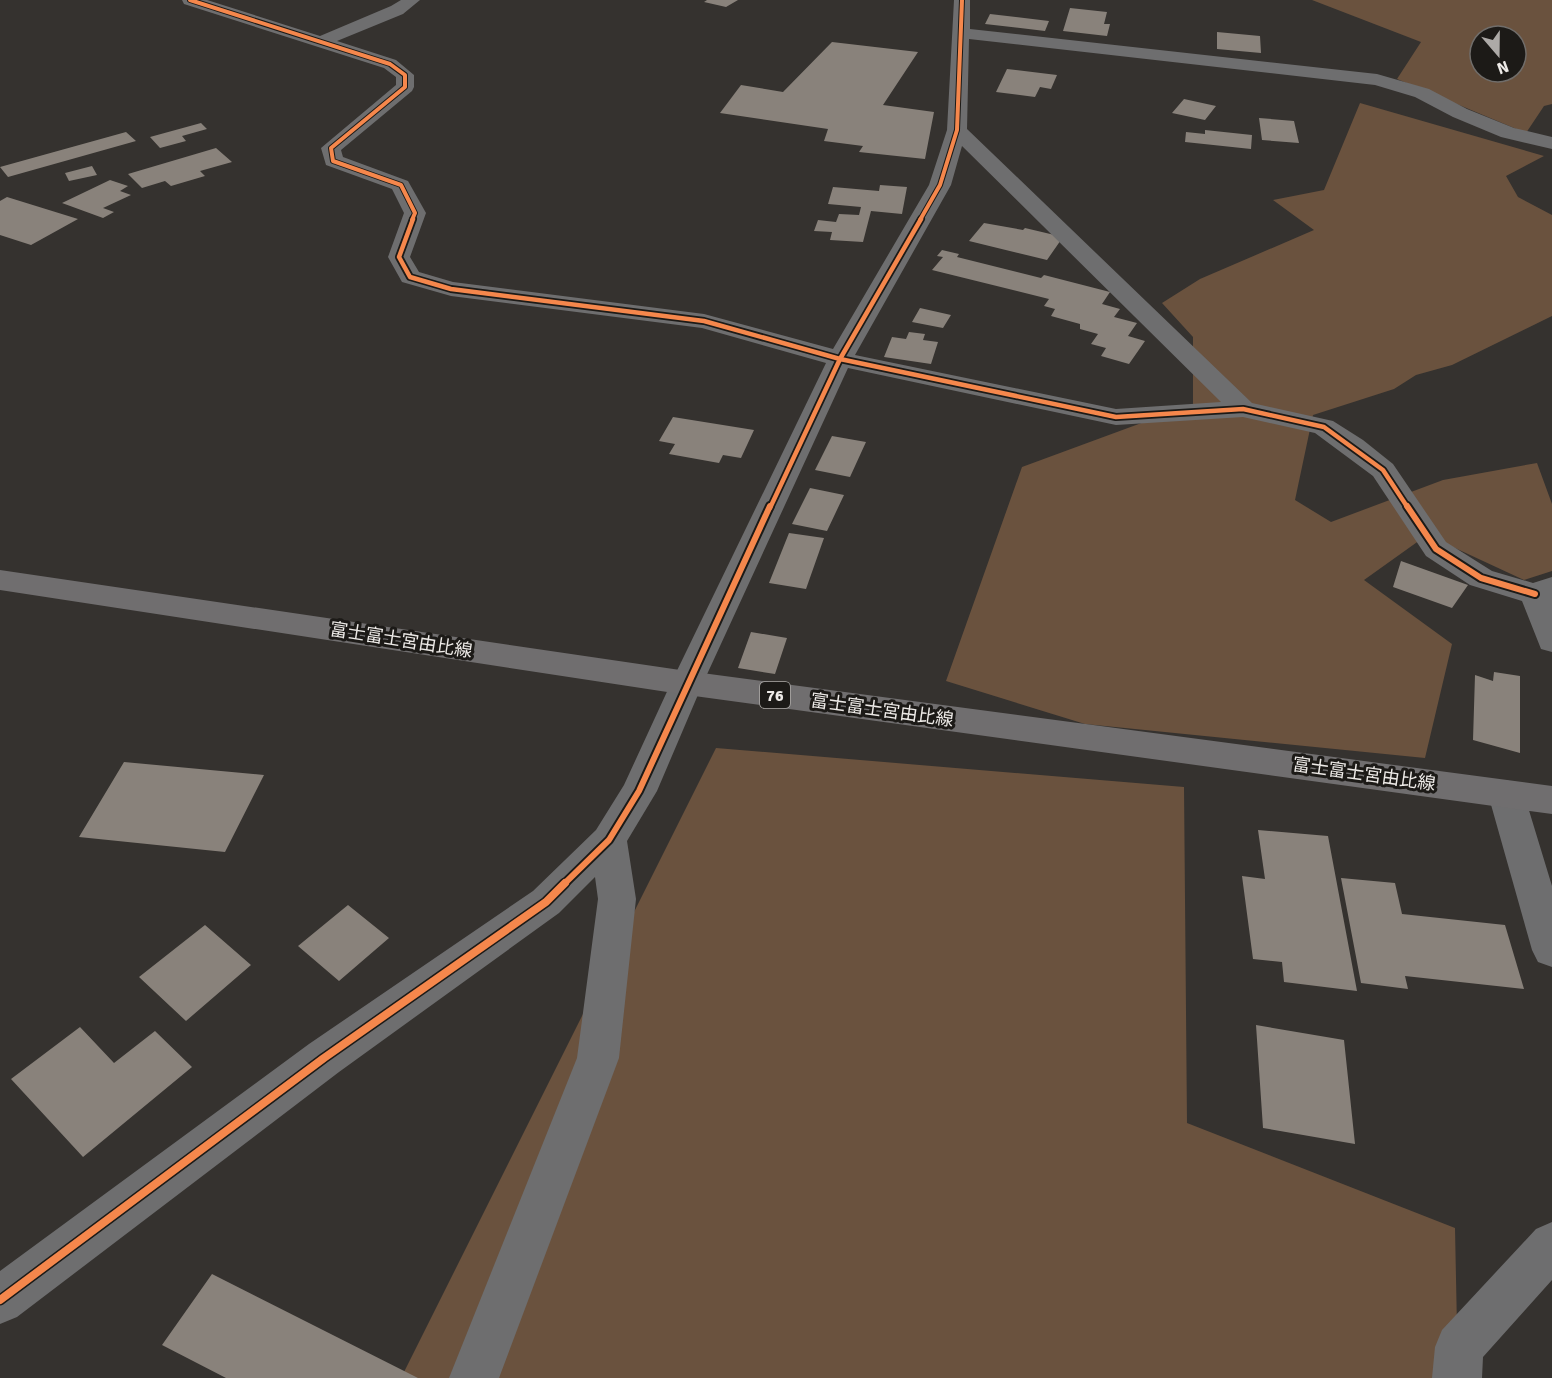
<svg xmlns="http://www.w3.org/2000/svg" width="1552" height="1378" font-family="Signika,'Noto Sans JP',sans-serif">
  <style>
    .forest { fill: #6a523e; fill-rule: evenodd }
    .building { fill: #89827b }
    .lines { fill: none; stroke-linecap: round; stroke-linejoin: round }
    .minor { fill: #6e6e6f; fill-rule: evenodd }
    .major { fill: #706e6f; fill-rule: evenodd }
    .cycleway-far3-casing { stroke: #1c1a17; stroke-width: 6 }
    .cycleway-far2-casing { stroke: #1c1a17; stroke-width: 8 }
    .cycleway-far1-casing { stroke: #1c1a17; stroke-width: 10 }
    .cycleway-casing { stroke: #1c1a17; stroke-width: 11 }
    .cycleway-far3 { stroke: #f5874c; stroke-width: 4 }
    .cycleway-far2 { stroke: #f5874c; stroke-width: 4.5 }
    .cycleway-far1 { stroke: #f5874c; stroke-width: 6 }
    .cycleway { stroke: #f5874c; stroke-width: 8 }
    .labels { text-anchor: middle; stroke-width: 6; stroke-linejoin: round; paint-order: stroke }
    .shield { fill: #1c1a17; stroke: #aeaca9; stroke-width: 1.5 }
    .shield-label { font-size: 16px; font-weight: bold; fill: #edeae7 }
    .street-label { font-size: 18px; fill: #edeae7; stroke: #1c1a17 }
  </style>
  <rect width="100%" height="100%" fill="#35322f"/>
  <path class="forest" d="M1312,0H1552V104L1544,106L1526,133L1397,79L1421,42ZM1480,36H1516V72H1480Z
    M1360,103L1544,156L1506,176L1518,197L1552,215V316L1452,365L1416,375L1394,389L1313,415L1295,500L1331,522L1443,480L1537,463L1552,504V571L1524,580L1427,535L1364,580L1452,644L1425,758L1085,724L946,681L1022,467L1193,404V337L1162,303L1200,279L1314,230L1273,200L1324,190Z
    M716,748L1184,787L1187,1123L1455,1228L1458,1378H401Z"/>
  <path class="building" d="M707,0H738L726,7L704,2Z
    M1070,8L1107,12L1104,24H1110L1107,36L1063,31Z
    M990,14L1049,21L1045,31L985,24Z
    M1217,32L1260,36L1261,53L1217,49Z
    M832,42L918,52L883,105L934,112L925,159L859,152L863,146L824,141L828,129L720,113L741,85L783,92Z
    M1007,69L1057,75L1051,89L1040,87L1035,97L996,92Z
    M1184,99L1216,106L1205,120L1172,113Z
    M1259,118L1294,121L1299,143L1262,140Z
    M201,123L207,129L182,136L186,141L160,148L150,137Z
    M1205,130L1252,135L1251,149L1185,142L1186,132L1205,134Z
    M126,132L136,141L8,177L0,167Z
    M216,148L232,162L200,171L205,176L171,186L165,181L142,188L128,174Z
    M92,166L97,175L69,181L65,173Z
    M110,180L128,186L120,191L131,195L103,208L114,212L103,218L62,203Z
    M880,185L907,187L902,214L871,211L863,242L830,240L832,232L814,231L818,220L836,222L839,214L859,215L861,207L828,204L833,187L879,191Z
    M7,197L78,219L31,245L0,235V201Z
    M984,223L1023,230L1025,228L1063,237L1047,260L969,241Z
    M942,250L959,254L957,257L1041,278L1044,275L1110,292L1102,304L1120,309L1114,317L1137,323L1128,336L1145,341L1129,364L1101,356L1106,348L1091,344L1098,334L1080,329V324L1051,316L1055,309L1044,306L1049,299L932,270L943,257L937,256Z
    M920,308L951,315L943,328L912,322Z
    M909,332L925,334L923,340L938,342L931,364L884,357L892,337L906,339Z
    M673,417L754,430L741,458L723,455L719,463L669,454L675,444L659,441Z
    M832,436L866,442L850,477L815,470Z
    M810,488L844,495L827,531L792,524Z
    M789,533L824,538L806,589L769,583Z
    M1401,561L1468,585L1452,608L1393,587Z
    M751,632L787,638L775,674L738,668Z
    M1494,672L1520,676V753L1473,740L1475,675L1493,681Z
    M124,762L264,775L225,852L79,837Z
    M1258,830L1328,836L1357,991L1284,982L1282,962L1253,959L1242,876L1265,879Z
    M1341,878L1395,883L1402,914L1505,925L1524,989L1405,976L1408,989L1361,983Z
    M348,905L389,938L339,981L298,946Z
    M205,925L251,965L186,1021L139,977Z
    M1256,1025L1344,1040L1355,1144L1263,1128Z
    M80,1027L114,1063L155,1031L192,1067L83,1157L11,1079Z
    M212,1274L418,1378H226L162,1345Z"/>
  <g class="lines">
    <path class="minor" d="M182,0H207L320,36L391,6L401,0H420L403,14L337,41L396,60L414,75V87L412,91L341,150L343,157L408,181L426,213L410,257L419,272L453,282L704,314L833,349L929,185L947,130L954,0H970V29L1377,74L1429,89L1467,109L1514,128L1552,137V149L1501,137L1453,117L1415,97L1375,85L969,39L967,129L1252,403L1333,421L1363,440L1393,464L1446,542L1492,571L1533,583L1552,577V652L1541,649L1522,601L1470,585L1426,556L1373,476L1315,433L1243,417L1116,425L848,368L703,683L657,791L627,841L636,899L619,1058L499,1378H449L577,1058L598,899L595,877L559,913L339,1072L17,1317L0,1324V1271L309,1044L533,891L596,830L624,785L671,683L826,363L702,328L451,296L402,282L388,257L404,213L392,189L326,165L321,148L396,85V77L384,68L184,4ZM962,146L1221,402L1116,409L855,355L951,185Z
      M1506,780L1519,784L1524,794L1552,886V967L1538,962L1532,950L1488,794L1493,784Z
      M1552,1222V1280L1483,1357L1482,1378H1432L1435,1347L1442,1330L1536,1229Z"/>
    <path class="major" d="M0,570L687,671L1552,786V814L687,695L0,590Z"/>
    <defs>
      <path id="cycleway-far3" d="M190,0L390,64L405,75V87L331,148L333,161L401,185L415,213L412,220
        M920,220L940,185L957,130L962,0"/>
      <path id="cycleway-far2" d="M413,219L399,257L410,277L451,289L704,321L840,359L1116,417L1243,409L1324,427L1383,470L1408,508
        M770,508L840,359L921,219"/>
      <path id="cycleway-far1" d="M1407,506L1436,549L1481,578L1535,594
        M563,885L609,840L639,791L770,506"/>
      <path id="cycleway" d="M0,1300L324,1058L546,902L565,883"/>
    </defs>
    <use href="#cycleway-far3" class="cycleway-far3-casing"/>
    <use href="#cycleway-far2" class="cycleway-far2-casing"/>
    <use href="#cycleway-far1" class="cycleway-far1-casing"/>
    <use href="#cycleway" class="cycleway-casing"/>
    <use href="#cycleway-far3" class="cycleway-far3"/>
    <use href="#cycleway-far2" class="cycleway-far2"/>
    <use href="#cycleway-far1" class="cycleway-far1"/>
    <use href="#cycleway" class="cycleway"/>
  </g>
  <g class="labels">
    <rect class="shield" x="760" y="682" width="30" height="26" rx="4.5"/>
    <g class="shield-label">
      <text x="775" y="701">76</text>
    </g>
    <g class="street-label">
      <text transform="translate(401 640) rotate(9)" y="6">富士富士宮由比線</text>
      <text transform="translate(882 710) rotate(8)" y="6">富士富士宮由比線</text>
      <text transform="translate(1364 774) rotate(8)" y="6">富士富士宮由比線</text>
    </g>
  </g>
  <g transform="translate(1498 54) rotate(160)"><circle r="28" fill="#1c1a17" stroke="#706d6a" stroke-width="1.5"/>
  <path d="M0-4.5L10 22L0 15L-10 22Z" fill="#adaaa7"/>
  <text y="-9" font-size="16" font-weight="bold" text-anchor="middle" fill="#edeae7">N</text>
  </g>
</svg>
